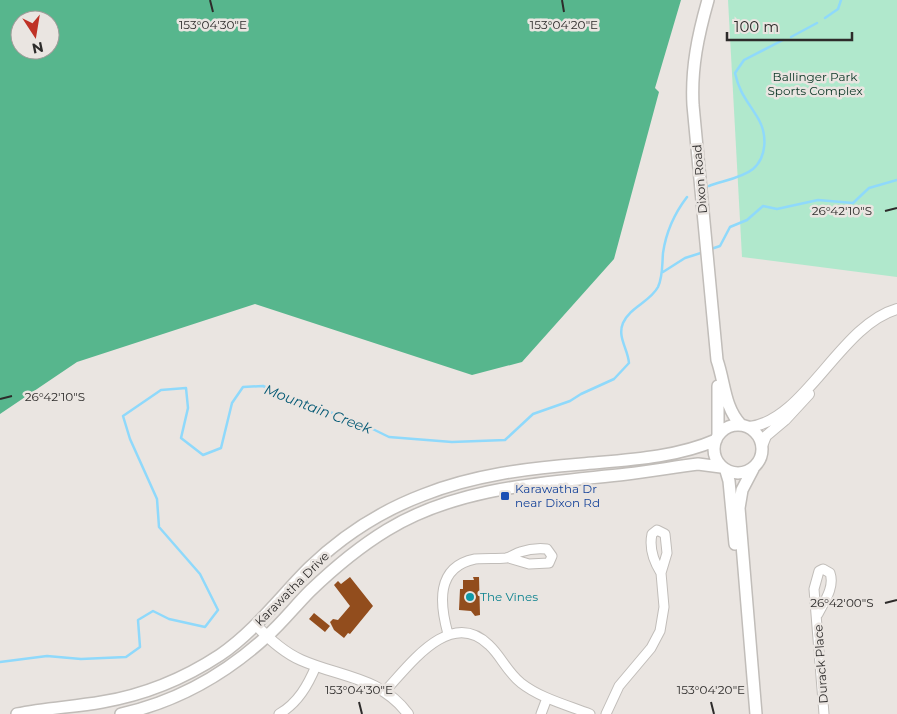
<svg xmlns="http://www.w3.org/2000/svg" width="897" height="714" font-family="Montserrat,sans-serif">
  <style>
    .green { fill: #b0e8cc }
    .forest { fill: #57b68d; fill-rule: evenodd }
    .lines { fill: none; stroke-linecap: round; stroke-linejoin: round }
    .stream { stroke: #8fd9fb; stroke-width: 2.5 }
    .building { fill: #924d1d }
    .minor-casing { stroke: #c1bdb9; stroke-width: 11 }
    .tertiary-casing { stroke: #c1bdb9; stroke-width: 12 }
    .secondary-casing { stroke: #c1bdb9; stroke-width: 14 }
    .minor { stroke: #fff; stroke-width: 9 }
    .tertiary { stroke: #fff; stroke-width: 10 }
    .secondary { stroke: #fff; stroke-width: 11 }
    .ticks { fill: none; stroke: #2d2b2a; stroke-width: 2 }
    .transit-dot { fill: #1a4fb4; stroke: #eae5e1; stroke-width: 2 }
    .culture-dot { fill: #0f9aa8; stroke: #eae5e1; stroke-width: 2 }
    .labels { text-anchor: middle; stroke-width: 5; stroke-linejoin: round; paint-order: stroke }
    .park-label { font-size: 12px; fill: #083423; stroke: #eae5e1 }
    .street-label { font-size: 12px; fill: #2d2b2a; stroke: #eae5e1 }
    .transit-label { font-size: 12px; fill: #164399; stroke: #eae5e1; text-anchor: start }
    .culture-label { font-size: 12px; fill: #0d838f; stroke: #eae5e1; text-anchor: start }
    .water-label { font-size: 14px; font-style: italic; fill: #005773; stroke: #eae5e1 }
    .ticks-label { font-size: 12px; text-anchor: middle; fill: #2d2b2a; stroke: #eae5e1; stroke-width: 5; stroke-linejoin: round; paint-order: stroke }
  </style>
  <rect width="100%" height="100%" fill="#eae5e1"/>
  <path class="green" d="M728,0H897V277L742,257Z"/>
  <path class="forest" d="M0,0H681L655,88L659,92L614,259L522,362L472,375L255,304L77,362L0,414ZM20,20H50V50H20Z"/>
  <g class="lines">
    <path class="stream" d="M825,18L838,9L841,0
      M791,37L817,23
      M709,186C722,181 742,178 753,169C767,157 767,135 759,120C748,101 740,95 735,73L744,60L783,40
      M711,249L720,246L730,227L747,220L763,206L777,209L818,200L853,203L869,188L897,180
      M663,272L685,258L704,252
      M0,662L47,656L81,659L126,657L140,647L138,620L153,611L169,619L205,627L218,610L200,574L159,527L157,499L130,439L123,416L161,390L186,388L188,408L181,438L203,455L221,448L232,403L243,387L263,386L311,409L344,415L389,437L452,442L505,440L533,414L570,401L581,394L614,379L629,363C628,349 617,337 623,323C630,307 650,302 658,287C663,276 662,265 663,253C666,232 674,214 687,197"/>
  </g>
  <path class="building" d="M350,577L373,606L350,634L348,633L344,638L334,630L330,622L333,619L338,620L350,606L334,585L338,581L341,584Z
    M473,577H479L480,615L475,616L471,611L459,610L460,589H463V580H474Z
    M314,613L330,626L325,632L309,619Z"/>
  <g class="lines">
    <defs>
      <path id="minor" d="M818,614C824,602 835,587 830,573L823,569L819,571L814,589L824,714
        M448,634C440,605 435,567 475,559C486,558 496,559 506,558C511,557 516,553 520,552C529,549 538,548 547,549L552,556L549,563L529,564L509,558
        M385,691C409,666 450,607 489,645C501,656 507,672 521,683C540,698 567,705 590,714
        M279,714C298,703 308,685 316,666
        M541,714L547,698
        M606,714L619,686L651,648L660,631L664,607L661,573L667,553L665,534L657,530L652,534C649,548 654,562 661,573"/>
      <path id="tertiary" d="M749,427C805,421 840,325 897,309
        M762,446L766,436L785,420L809,394
        M256,625C269,639 283,652 301,660C339,677 381,677 408,714"/>
      <path id="secondary" d="M708,0C698,35 691,68 693,105L717,360C725,383 724,407 741,425
        M718,386V435
        M714 449a24 24 0 1 1 48 0a24 24 0 1 1-48 0Z
        M753,469L742,490L739,508L756,714
        M726,471L729,481L735,544
        M17,714C45,708 74,707 102,702C144,695 185,678 220,655C255,631 280,597 309,568C341,537 381,511 423,495C473,475 529,468 582,464C626,460 675,458 716,440
        M121,714C176,702 224,675 266,637C282,623 295,606 310,591C334,568 359,547 387,530C459,486 546,483 627,474C651,471 675,467 698,464L721,467"/>
    </defs>
    <use href="#minor" class="minor-casing"/>
    <use href="#tertiary" class="tertiary-casing"/>
    <use href="#secondary" class="secondary-casing"/>
    <use href="#minor" class="minor"/>
    <use href="#tertiary" class="tertiary"/>
    <use href="#secondary" class="secondary"/>
  </g>
  <path class="ticks" d="M210,0L213,12M562,0L564,12M885,211L897,208M0,399L12,396M885,603L897,600M359,702L362,714M711,702L714,714"/>
  <rect class="transit-dot" x="500" y="491" width="10" height="10" rx="2.5"/>
  <circle class="culture-dot" cx="470" cy="597" r="5"/>
  <g class="labels">
    <g class="park-label">
      <text x="815" y="81">Ballinger Park<tspan x="815" dy="14">Sports Complex</tspan></text>
    </g>
    <g class="street-label">
      <text transform="translate(700 179) rotate(-95)" y="4">Dixon Road</text>
      <text transform="translate(292 589) rotate(-45)" y="4">Karawatha Drive</text>
      <text transform="translate(821 664) rotate(-94)" y="4">Durack Place</text>
    </g>
    <g class="transit-label">
      <text x="515" y="493">Karawatha Dr<tspan x="515" dy="14">near Dixon Rd</tspan></text>
    </g>
    <g class="culture-label">
      <text x="480" y="601">The Vines</text>
    </g>
    <g class="water-label">
      <text transform="translate(318 409) rotate(21)" y="5">Mountain Creek</text>
    </g>
  </g>
  <g class="ticks-label">
    <text x="213" y="29">153°04'30"E</text>
    <text x="564" y="29">153°04'20"E</text>
    <text x="842" y="215">26°42'10"S</text>
    <text x="55" y="401">26°42'10"S</text>
    <text x="842" y="607">26°42'00"S</text>
    <text x="359" y="694">153°04'30"E</text>
    <text x="711" y="694">153°04'20"E</text>
  </g>
  <g transform="translate(35 35) rotate(168)"><circle r="24" fill="#eae5e1" stroke="#9e9b98"/>
  <path d="M0-4L9 19L0 12L-9 19Z" fill="#bf3226"/>
  <text y="-8" font-size="14" font-weight="bold" text-anchor="middle" fill="#2d2b2a">N</text>
  </g>
  <path d="M727 32v8h125v-8" fill="none" stroke="#2d2b2a" stroke-width="2.5"/>
  <text x="734" y="32" font-size="15" fill="#2d2b2a" stroke="#eae5e1" stroke-width="4" paint-order="stroke">100 m</text>
</svg>
